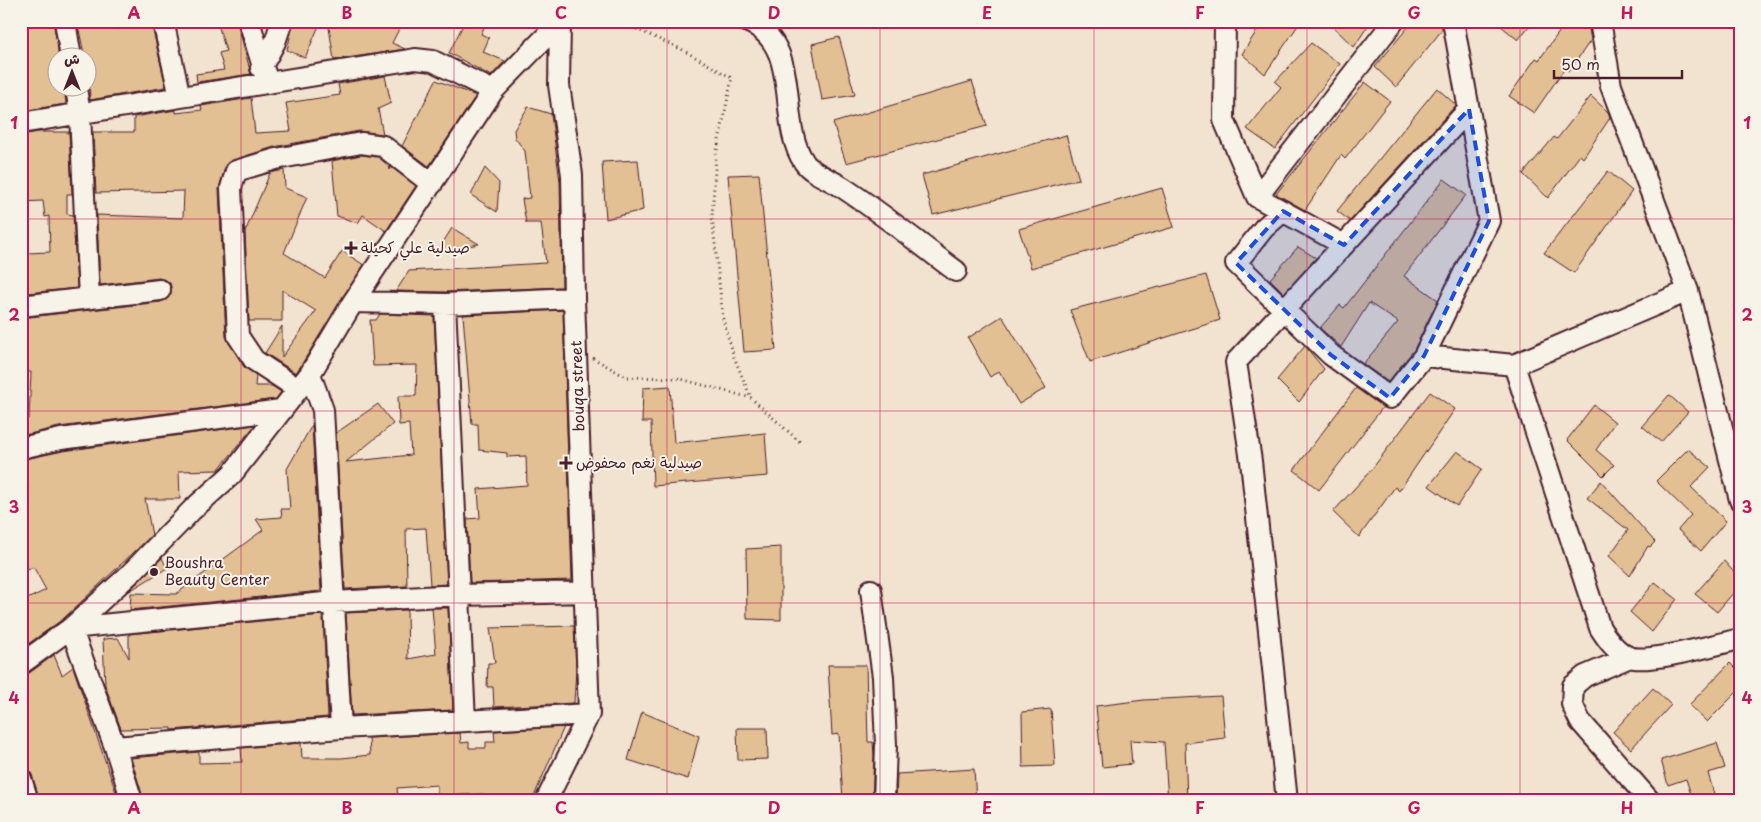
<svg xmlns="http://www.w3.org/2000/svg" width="1761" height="822" font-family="'Playpen Sans','Playpen Sans Arabic',sans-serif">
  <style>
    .building { fill: #e3bf94; stroke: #4a1f2b }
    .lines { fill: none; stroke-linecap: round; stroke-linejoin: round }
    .minor-casing { stroke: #4a1f2b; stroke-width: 24 }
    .path { stroke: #4a1f2b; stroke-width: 3; stroke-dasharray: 1 4; stroke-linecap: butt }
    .minor { stroke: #f7f3e8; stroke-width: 20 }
    .marked { fill: #1d4ed8; fill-opacity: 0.2; stroke: #1d4ed8; stroke-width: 4; stroke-dasharray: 10 6; stroke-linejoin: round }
    .grid { fill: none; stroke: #c2185b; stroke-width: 1; stroke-opacity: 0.55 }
    .poi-dot { fill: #4a1f2b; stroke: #f7f3e8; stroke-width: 2 }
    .labels { text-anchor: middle; stroke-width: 4; stroke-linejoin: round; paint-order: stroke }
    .poi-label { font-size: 15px; fill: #4a1f2b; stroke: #f7f3e8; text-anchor: start }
    .street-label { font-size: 15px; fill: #4a1f2b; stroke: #f7f3e8 }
    .neatline { fill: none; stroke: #c2185b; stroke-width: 2 }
    .grid-label { font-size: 16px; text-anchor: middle; font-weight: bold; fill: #c2185b }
  </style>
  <rect width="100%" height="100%" fill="#f1e3cf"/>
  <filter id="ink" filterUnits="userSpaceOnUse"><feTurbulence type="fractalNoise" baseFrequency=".02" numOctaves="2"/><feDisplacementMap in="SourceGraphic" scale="10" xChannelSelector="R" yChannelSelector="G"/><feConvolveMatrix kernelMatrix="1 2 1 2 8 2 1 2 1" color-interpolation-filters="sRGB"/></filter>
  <g filter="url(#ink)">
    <path class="building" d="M31,21H53L58,49V88H64L66,104L21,111V22Z
      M77,21H116L117,29L151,22L166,87L90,100L88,58H85Z
      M217,21H237L251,74L197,82L196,74L224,70L219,53L226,51Z
      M294,21H321L305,58L287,50Z
      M328,21H403L392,43L405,49L334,60Z
      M465,21H487L481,34L489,38L483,52L505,61L491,76L449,53Z
      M1263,21H1301L1265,74L1242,54Z
      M1327,21H1371L1354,47Z
      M1413,21H1436L1442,25V30L1396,87L1375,67Z
      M1495,21H1533L1518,40Z
      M1567,21H1578L1589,29L1591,40L1569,71L1565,68L1534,113L1509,96L1536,58L1539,60Z
      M839,37L855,95L822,100L812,44Z
      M1311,43L1340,64L1275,149L1247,129L1281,87L1275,82Z
      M385,76L391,103L378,109L383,134L359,131L274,147L233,160L225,168L219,189L226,337L244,367L256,375L255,386H272L281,392L276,399L59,427L21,436V419L29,418L31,372H25L26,353H22L21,318L161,302L171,294L170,283L159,278L100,285L97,215L183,218L184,191L96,193L93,132H134V117L176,110V113L202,110L201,106L251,98L255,133L291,131L286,103L340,95L338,84Z
      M436,80L476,96L429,166L402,146Z
      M972,81L987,126L846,163L833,123Z
      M1365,82L1390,101L1345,159L1341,155L1305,210L1276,194Z
      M1437,88L1456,105L1350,221L1337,211Z
      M1591,96L1608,112L1610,118L1583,158L1580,155L1548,198L1523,174L1554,137L1557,139Z
      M528,107L551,114L560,182L562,287L445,292L396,291L409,271L546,263L541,223H526L522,199L530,198L525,151L515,138L514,130Z
      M39,132H69L72,194H67V214L73,215L77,288L27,293L26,253L50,252L49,216L45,217L43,201L21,202V135Z
      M1066,135L1079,179L933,215L922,175Z
      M361,155L378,157L389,166L390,170L391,167L416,186L386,231L363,215L358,223L337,216L332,161Z
      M638,160L643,210L606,219L602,162Z
      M485,168L499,183L497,212L471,195Z
      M284,170L285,188L307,197L284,253L325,278L342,251L364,265L296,373L265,353L282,326V357L316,311L282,290V321H249L245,232L270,173Z
      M1608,171L1632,191L1574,273L1544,253Z
      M759,174L776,350L744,352L728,175Z
      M1444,179L1466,195L1404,276L1438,300L1414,350L1388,382L1363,364L1398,322L1369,303L1341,347L1320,328L1340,305L1344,308Z
      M1162,188L1174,227L1031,268L1019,229Z
      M452,228L479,244L437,252Z
      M1298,247L1316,258L1284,293L1270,279Z
      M1206,275L1220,320L1090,362L1070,310Z
      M563,310L572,580L470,583L467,519L480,518L478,489L527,485L526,456L507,457V453L479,450L478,424H472L463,315Z
      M380,314L434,316L447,584L430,585L426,528L406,529L407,586L345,589L336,433L378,404L393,424L346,462L411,455L409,424L399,425L398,396H416L417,365L373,366L370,320H376Z
      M1002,316L1046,388L1019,404L999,371L990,377L968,338Z
      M1305,346L1324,369L1299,402L1277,380Z
      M670,386L674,443L765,433L768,476L653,486L651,422H642L643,388Z
      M1356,388L1383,407L1319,490L1294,470Z
      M1430,392L1455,409L1399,491L1395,487L1359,537L1333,512L1372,469Z
      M1669,395L1688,412L1661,442L1642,426Z
      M1594,405L1615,422L1596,450L1614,465L1603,476L1567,440Z
      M255,425L218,470L179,471L180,499H145L152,535L63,619L21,649V602L46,590L34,568L21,569V494L29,493L21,460L63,451Z
      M312,425L321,591L130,610L131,593L176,594L263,530L256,519L282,517L281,509H290L287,469Z
      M1688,449L1710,467L1691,487L1726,521L1701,551L1678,530L1691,515L1656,481Z
      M1457,451L1482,469L1457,506L1429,486Z
      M1601,481L1655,542L1650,547L1648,546L1630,576L1609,556L1628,530L1587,498Z
      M781,547V620L747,619L746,549Z
      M162,558L167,568L128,592Z
      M1724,561L1740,579V585L1717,612L1695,594Z
      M1655,582L1677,599L1652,632L1630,612Z
      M432,608H448L453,710L352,715L346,613L407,610L408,659L436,654Z
      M323,615L328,717L172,730V728L121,729L105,685L103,639L118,638L129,658V634Z
      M574,626L576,669L574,703L494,707L493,687H487L488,663H495L490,628Z
      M54,655L62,675L73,667L119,801H40L32,775L29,770L21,767V676L28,674Z
      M1730,663L1740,673V689L1707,722L1689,705Z
      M828,665H866L868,742H873L874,755L872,801H843L839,734L832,735Z
      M1653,688L1671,705L1631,749L1613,732Z
      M1221,696L1225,738L1185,743L1187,801H1168L1164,742L1130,740L1132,764L1102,767L1096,706L1144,700Z
      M1051,709L1055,766L1023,767L1022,712Z
      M642,712L699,736L688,779L628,760Z
      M564,727L532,801H484V794L437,796V785L397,788L398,798L372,799V797L339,796V799L315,801H313V796L276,798V800L144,801L131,758L199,752V763L242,762L241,748L301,743L302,758H342L370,755L369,738L460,733L461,743L469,742V748H486V742H495L494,731Z
      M737,728H767L768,759L738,760Z
      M1717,743L1725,768L1708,773L1716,801H1693L1686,779L1668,785L1661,760Z
      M974,769L976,801H896L897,774Z"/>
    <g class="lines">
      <defs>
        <path id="minor" d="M65,21L71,58
          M163,21L180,97
          M249,21L268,83
          M746,21C804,43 776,121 804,162C811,173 832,180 842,187C882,213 918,243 956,271
          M1225,21L1224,120L1257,197L1344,245
          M1453,21L1489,221L1424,356L1514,365L1600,628C1607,639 1616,652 1629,657C1648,664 1717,644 1740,639
          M1600,21L1611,86L1688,291L1740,500
          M261,68L275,42L282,21
          M76,88L80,114L89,298
          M21,123L415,59L433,61L493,91
          M1257,197L1394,21
          M1283,211L1264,228L1236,263L1331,355L1390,398L1424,356
          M353,302L445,304L574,298
          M445,304L465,721
          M21,306L160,290
          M1514,365L1688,291
          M310,374L323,410L341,728
          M298,389L254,360L238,336L231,188L236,171L276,159L361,143L383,146L432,184
          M21,448L61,439L281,410
          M871,590L883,677L886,745L884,801
          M1630,657L1585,676L1573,686L1572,704L1580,721L1650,801
          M21,664L71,628L131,573L192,510L232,474L310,374L353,302L493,91L561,21
          M115,747L341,728L589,714
          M21,779L28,801
          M132,801L115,747L71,628L334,602L459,595L585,592
          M546,801L589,714L574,298L572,175L559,85L560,21
          M1287,801L1251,461L1236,362L1469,109"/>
      </defs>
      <use href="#minor" class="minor-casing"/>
      <path class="path" d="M618,21L681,49L732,78L716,155L712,216L723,319L734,357L751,398
        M593,358L626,377L677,378L751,398L801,443"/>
      <use href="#minor" class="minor"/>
    </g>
  </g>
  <path class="marked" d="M1469,109L1489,221L1424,356L1390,398L1331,355L1236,263L1283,211L1344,245Z"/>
  <path class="grid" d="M241,21V801M454,21V801M667,21V801M880,21V801M1094,21V801M1307,21V801M1520,21V801M21,219H1740M21,411H1740M21,603H1740"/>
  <g class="poi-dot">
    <path d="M348.5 240.5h5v5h5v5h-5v5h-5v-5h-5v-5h5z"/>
    <path d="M563.5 455.5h5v5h5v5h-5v5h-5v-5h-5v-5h5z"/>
    <circle cx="154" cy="572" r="5"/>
  </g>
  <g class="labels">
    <g class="poi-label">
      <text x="361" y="253">صيدلية علي كحيلة</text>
      <text x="576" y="468">صيدلية نغم محفوض</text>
      <text x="164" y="568">Boushra<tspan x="164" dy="17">Beauty Center</tspan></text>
    </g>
    <g class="street-label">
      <text transform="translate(578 386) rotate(-92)" y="5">bouqa street</text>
    </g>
  </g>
  <rect width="1761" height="822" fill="none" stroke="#f7f3e8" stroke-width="55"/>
  <g transform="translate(72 72)"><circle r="24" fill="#f7f3e8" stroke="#b29e9c"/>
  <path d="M0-4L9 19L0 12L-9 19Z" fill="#4a1f2b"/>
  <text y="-8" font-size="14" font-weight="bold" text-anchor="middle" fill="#4a1f2b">ش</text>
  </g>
  <path d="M1554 70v8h128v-8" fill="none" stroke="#4a1f2b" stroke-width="2.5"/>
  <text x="1561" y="70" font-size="15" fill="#4a1f2b" stroke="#f7f3e8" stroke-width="4" paint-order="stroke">50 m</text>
  <rect x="28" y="28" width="1706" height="766" class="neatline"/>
  <g class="grid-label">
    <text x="134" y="19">A</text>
    <text x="347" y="19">B</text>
    <text x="561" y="19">C</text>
    <text x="774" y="19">D</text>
    <text x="987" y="19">E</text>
    <text x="1200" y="19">F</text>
    <text x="1414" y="19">G</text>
    <text x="1627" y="19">H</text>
    <text x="14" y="129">1</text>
    <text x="1747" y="129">1</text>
    <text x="14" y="321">2</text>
    <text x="1747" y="321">2</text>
    <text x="14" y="513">3</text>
    <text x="1747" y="513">3</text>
    <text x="14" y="704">4</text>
    <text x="1747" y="704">4</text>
    <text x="134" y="814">A</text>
    <text x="347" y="814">B</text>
    <text x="561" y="814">C</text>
    <text x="774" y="814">D</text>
    <text x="987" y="814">E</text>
    <text x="1200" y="814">F</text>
    <text x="1414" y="814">G</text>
    <text x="1627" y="814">H</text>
  </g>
</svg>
